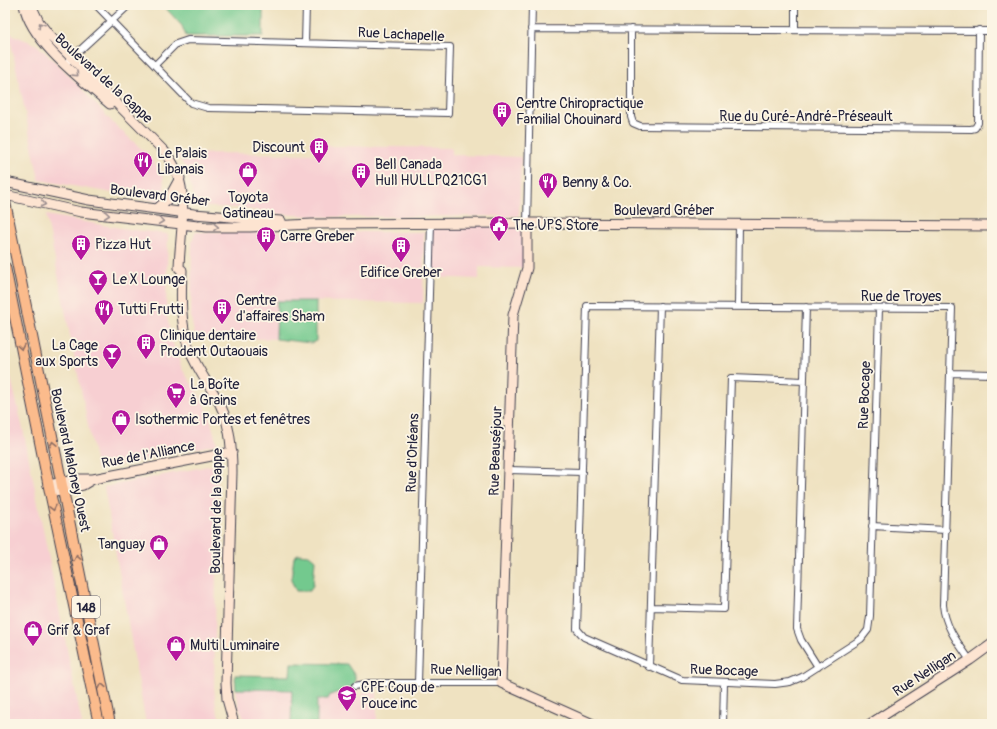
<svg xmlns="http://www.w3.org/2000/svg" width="997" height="729" font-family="Pangolin,sans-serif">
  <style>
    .built { fill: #f7cfd2 }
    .green { fill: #73c98e; stroke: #4a7664 }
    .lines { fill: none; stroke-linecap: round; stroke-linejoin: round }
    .street-casing { stroke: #413f4f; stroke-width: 8 }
    .secondary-casing { stroke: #413f4f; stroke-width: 11 }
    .primary-casing { stroke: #413f4f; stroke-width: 12 }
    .street { stroke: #fff; stroke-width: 6 }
    .secondary { stroke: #fde4d1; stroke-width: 9 }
    .primary { stroke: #fbbb8c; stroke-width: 10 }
    .oneway { stroke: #9a8d8e }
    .oneway2 { stroke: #8e6e64 }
    .labels { text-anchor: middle; stroke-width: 3.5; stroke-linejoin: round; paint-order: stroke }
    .shield { fill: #fcf5e5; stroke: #63616e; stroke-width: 1 }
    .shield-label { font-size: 13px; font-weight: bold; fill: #22223b }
    .street-label { font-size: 14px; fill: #22223b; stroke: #fcf5e5 }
    .poi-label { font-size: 14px; fill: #22223b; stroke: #fcf5e5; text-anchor: start }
  </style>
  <rect width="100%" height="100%" fill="#fcf5e5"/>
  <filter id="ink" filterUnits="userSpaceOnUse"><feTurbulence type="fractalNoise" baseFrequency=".025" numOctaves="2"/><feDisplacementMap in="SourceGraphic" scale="8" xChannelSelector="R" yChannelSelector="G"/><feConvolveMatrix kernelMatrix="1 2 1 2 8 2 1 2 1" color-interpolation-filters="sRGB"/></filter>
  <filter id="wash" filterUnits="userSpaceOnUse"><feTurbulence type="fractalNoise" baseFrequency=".012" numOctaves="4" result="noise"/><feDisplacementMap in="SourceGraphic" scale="16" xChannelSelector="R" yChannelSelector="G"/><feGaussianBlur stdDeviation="0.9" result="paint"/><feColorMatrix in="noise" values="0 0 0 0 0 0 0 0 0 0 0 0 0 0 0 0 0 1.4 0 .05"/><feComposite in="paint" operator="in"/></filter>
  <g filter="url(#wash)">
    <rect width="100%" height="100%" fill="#efe2c1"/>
    <path class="built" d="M9,33L37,45L64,70L114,124L145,152L162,173L166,197L158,201L39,180Z
      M326,146L452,148V155L521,157L519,216L324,217L279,214L241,208L209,207L199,205L195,201L186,169L176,153L326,154Z
      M46,215L120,228L168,234L166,312L172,341L182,369L202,400L209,415L217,444L97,470Z
      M431,223H527V268L479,267V279L429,277Z
      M195,232H424L423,303L277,301L276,339L195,338L191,318L192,241Z
      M5,353L23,429L82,724H5Z
      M218,464L214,687L216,708L222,724H146L104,487Z
      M236,689L292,690L291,724H246L239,707Z
      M365,689L377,690V724H317V699H328L330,695L341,691L348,698L357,699L362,696Z"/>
    <path class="green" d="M163,5H263V36H186L182,26Z
      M277,301H316V341L311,343L276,339Z
      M298,554L309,555L315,560L313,585L310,591H296L291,580L294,557Z
      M291,663L347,664L355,676V686L330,695L328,699H317V724H291L292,690L236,689L235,675L290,676Z"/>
  </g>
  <g filter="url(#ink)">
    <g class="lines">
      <defs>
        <path id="street" d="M96,5L191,103L208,108L448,113L450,47L188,40L176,44L155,65
          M531,29L992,31
          M631,29V117L633,123L640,126L971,129L975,128L978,123L979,30
          M795,30V5
          M305,43L306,5
          M65,64L129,5
          M527,223L532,5
          M738,306L739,224
          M806,307L797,629L801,640L818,667
          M879,308L870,616L868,630L861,639L802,677L790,682L775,684L682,680L584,637L577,629L587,306L952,308L943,605C945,627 958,643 970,660
          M951,373L992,374
          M509,470L582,472
          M872,526L946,530
          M651,607L724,609L731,378L804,381
          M649,667L660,306
          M418,683L431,223
          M355,686L369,683H501
          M882,717L886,724
          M723,724L724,683"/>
        <path id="secondary" d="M24,5C31,42 82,80 110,104
          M31,5L39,22L49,35L164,151C193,184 180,228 179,268L182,270C181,297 180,323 189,349C196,367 207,382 216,397C230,420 232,446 232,472L226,683L227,699L234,724
          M5,182L89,200L194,214L281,221
          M5,195L81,212L206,227H250L312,224L533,223L992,226
          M158,208L169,198L180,178
          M527,223V268L513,315L501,683L593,724
          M48,485L81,479H93L232,452
          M50,492L83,485L93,479
          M870,724L970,660L992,644"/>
        <path id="primary" d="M5,202L110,724
          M5,267L50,492L99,724"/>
      </defs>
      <use href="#street" class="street-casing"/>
      <use href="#secondary" class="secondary-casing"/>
      <use href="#primary" class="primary-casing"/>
      <use href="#street" class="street"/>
      <use href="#secondary" class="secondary"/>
      <use href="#primary" class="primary"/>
    </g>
    <defs><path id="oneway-chevron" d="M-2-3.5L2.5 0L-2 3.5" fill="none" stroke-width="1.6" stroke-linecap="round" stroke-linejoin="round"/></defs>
    <g class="oneway">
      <use href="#oneway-chevron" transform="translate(41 25) rotate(-123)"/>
      <use href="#oneway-chevron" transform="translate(76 74) rotate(44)"/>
      <use href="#oneway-chevron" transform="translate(43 204) rotate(12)"/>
      <use href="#oneway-chevron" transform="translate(107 215) rotate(6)"/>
      <use href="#oneway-chevron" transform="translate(161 221) rotate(7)"/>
      <use href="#oneway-chevron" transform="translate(216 227) rotate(1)"/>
    </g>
    <g class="oneway2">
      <use href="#oneway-chevron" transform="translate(21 347) rotate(79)"/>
      <use href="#oneway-chevron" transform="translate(53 444) rotate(-102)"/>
      <use href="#oneway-chevron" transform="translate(53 508) rotate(77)"/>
      <use href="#oneway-chevron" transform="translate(77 558) rotate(-101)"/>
      <use href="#oneway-chevron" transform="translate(102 686) rotate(-101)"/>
    </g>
  </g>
  <defs>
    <symbol id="building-pin" viewBox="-11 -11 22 30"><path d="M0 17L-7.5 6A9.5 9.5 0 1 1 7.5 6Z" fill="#b5179e" stroke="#fcf5e5"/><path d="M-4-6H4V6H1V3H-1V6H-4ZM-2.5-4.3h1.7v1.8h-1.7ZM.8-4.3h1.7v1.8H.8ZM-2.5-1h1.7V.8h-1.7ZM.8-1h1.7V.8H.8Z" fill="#fff"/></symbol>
    <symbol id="restaurant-pin" viewBox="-11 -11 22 30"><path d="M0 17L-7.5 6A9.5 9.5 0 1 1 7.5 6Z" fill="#b5179e" stroke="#fcf5e5"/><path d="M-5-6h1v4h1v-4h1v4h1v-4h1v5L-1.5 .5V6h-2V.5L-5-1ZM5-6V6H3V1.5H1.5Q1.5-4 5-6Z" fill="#fff"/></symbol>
    <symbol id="shop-pin" viewBox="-11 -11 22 30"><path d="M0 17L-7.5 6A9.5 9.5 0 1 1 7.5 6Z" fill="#b5179e" stroke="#fcf5e5"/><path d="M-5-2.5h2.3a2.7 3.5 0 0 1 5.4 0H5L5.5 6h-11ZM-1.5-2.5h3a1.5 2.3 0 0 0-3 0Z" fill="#fff"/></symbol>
    <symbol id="civic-pin" viewBox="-11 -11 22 30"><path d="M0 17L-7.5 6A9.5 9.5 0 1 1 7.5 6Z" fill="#b5179e" stroke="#fcf5e5"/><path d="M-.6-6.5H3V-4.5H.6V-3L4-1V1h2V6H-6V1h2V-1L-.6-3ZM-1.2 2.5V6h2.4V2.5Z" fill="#fff"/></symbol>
    <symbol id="bar-pin" viewBox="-11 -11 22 30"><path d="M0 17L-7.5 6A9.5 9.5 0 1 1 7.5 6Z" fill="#b5179e" stroke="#fcf5e5"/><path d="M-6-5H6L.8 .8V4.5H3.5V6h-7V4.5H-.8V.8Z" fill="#fff"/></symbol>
    <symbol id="supermarket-pin" viewBox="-11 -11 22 30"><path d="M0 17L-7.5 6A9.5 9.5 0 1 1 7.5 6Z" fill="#b5179e" stroke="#fcf5e5"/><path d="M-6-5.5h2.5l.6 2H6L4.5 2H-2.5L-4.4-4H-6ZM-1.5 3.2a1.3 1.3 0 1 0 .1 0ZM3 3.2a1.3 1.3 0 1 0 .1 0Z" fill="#fff"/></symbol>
    <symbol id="school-pin" viewBox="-11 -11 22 30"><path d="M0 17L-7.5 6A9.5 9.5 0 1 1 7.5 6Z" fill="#b5179e" stroke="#fcf5e5"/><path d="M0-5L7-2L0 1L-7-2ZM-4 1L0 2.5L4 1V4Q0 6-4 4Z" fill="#fff"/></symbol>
  </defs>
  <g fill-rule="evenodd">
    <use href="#building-pin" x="491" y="100" width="22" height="30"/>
    <use href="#building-pin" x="308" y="136" width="22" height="30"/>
    <use href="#restaurant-pin" x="132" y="150" width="22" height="30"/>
    <use href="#shop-pin" x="237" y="160" width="22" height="30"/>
    <use href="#building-pin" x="350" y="161" width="22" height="30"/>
    <use href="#restaurant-pin" x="537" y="171" width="22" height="30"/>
    <use href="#civic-pin" x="488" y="214" width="22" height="30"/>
    <use href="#building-pin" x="255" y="225" width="22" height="30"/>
    <use href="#building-pin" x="70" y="233" width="22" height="30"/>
    <use href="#building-pin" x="390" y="235" width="22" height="30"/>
    <use href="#bar-pin" x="87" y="268" width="22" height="30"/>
    <use href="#building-pin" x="211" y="297" width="22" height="30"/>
    <use href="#restaurant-pin" x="93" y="298" width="22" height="30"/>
    <use href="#building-pin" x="135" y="332" width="22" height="30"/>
    <use href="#bar-pin" x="101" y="342" width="22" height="30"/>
    <use href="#supermarket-pin" x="165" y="381" width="22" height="30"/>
    <use href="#shop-pin" x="110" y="408" width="22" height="30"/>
    <use href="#shop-pin" x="148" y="533" width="22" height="30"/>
    <use href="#shop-pin" x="22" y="619" width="22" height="30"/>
    <use href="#shop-pin" x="165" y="634" width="22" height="30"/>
    <use href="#school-pin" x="336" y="684" width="22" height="30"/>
  </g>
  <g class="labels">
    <rect class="shield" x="72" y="596" width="28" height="22" rx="3"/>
    <g class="shield-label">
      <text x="86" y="612">148</text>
    </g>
    <g class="street-label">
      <text transform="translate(401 34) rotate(3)" y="5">Rue Lachapelle</text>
      <text transform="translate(104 78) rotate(42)" y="5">Boulevard de la Gappe</text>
      <text x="806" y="121">Rue du Curé-André-Préseault</text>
      <text transform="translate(160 195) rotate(7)" y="5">Boulevard Gréber</text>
      <text x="664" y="215">Boulevard Gréber</text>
      <text x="901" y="301">Rue de Troyes</text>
      <text transform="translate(864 395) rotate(-88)" y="5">Rue Bocage</text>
      <text transform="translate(495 451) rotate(-88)" y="5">Rue Beauséjour</text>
      <text transform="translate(412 453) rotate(-88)" y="5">Rue d'Orléans</text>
      <text transform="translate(148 454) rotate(-11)" y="5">Rue de l'Alliance</text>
      <text transform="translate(71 460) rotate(78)" y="5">Boulevard Maloney Ouest</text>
      <text transform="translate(216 511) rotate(-89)" y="5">Boulevard de la Gappe</text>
      <text transform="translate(466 670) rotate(2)" y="5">Rue Nelligan</text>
      <text transform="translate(724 670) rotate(2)" y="5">Rue Bocage</text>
      <text transform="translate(924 673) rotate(-33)" y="5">Rue Nelligan</text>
    </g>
    <g class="poi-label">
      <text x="516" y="108">Centre Chiropractique<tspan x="516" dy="16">Familial Chouinard</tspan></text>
      <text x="305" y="152" text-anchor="end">Discount</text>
      <text x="157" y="158">Le Palais<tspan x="157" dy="16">Libanais</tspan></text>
      <text x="375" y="169">Bell Canada<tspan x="375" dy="16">Hull HULLPQ21CG1</tspan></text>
      <text x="562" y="187">Benny &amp; Co.</text>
      <text x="248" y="202" text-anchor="middle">Toyota<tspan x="248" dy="16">Gatineau</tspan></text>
      <text x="513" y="230">The UPS Store</text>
      <text x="280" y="241">Carre Greber</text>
      <text x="95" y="249">Pizza Hut</text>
      <text x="401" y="277" text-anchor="middle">Edifice Greber</text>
      <text x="112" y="284">Le X Lounge</text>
      <text x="236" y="305">Centre<tspan x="236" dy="16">d'affaires Sham</tspan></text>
      <text x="118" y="314">Tutti Frutti</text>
      <text x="160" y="340">Clinique dentaire<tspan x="160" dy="16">Prodent Outaouais</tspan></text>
      <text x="98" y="350" text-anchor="end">La Cage<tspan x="98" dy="16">aux Sports</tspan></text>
      <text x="190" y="389">La Boîte<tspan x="190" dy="16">à Grains</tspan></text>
      <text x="135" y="424">Isothermic Portes et fenêtres</text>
      <text x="145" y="549" text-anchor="end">Tanguay</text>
      <text x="47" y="635">Grif &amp; Graf</text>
      <text x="190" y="650">Multi Luminaire</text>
      <text x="361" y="692">CPE Coup de<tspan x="361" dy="16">Pouce inc</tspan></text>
    </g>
  </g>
  <rect width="997" height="729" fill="none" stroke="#fcf5e5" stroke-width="20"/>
</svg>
